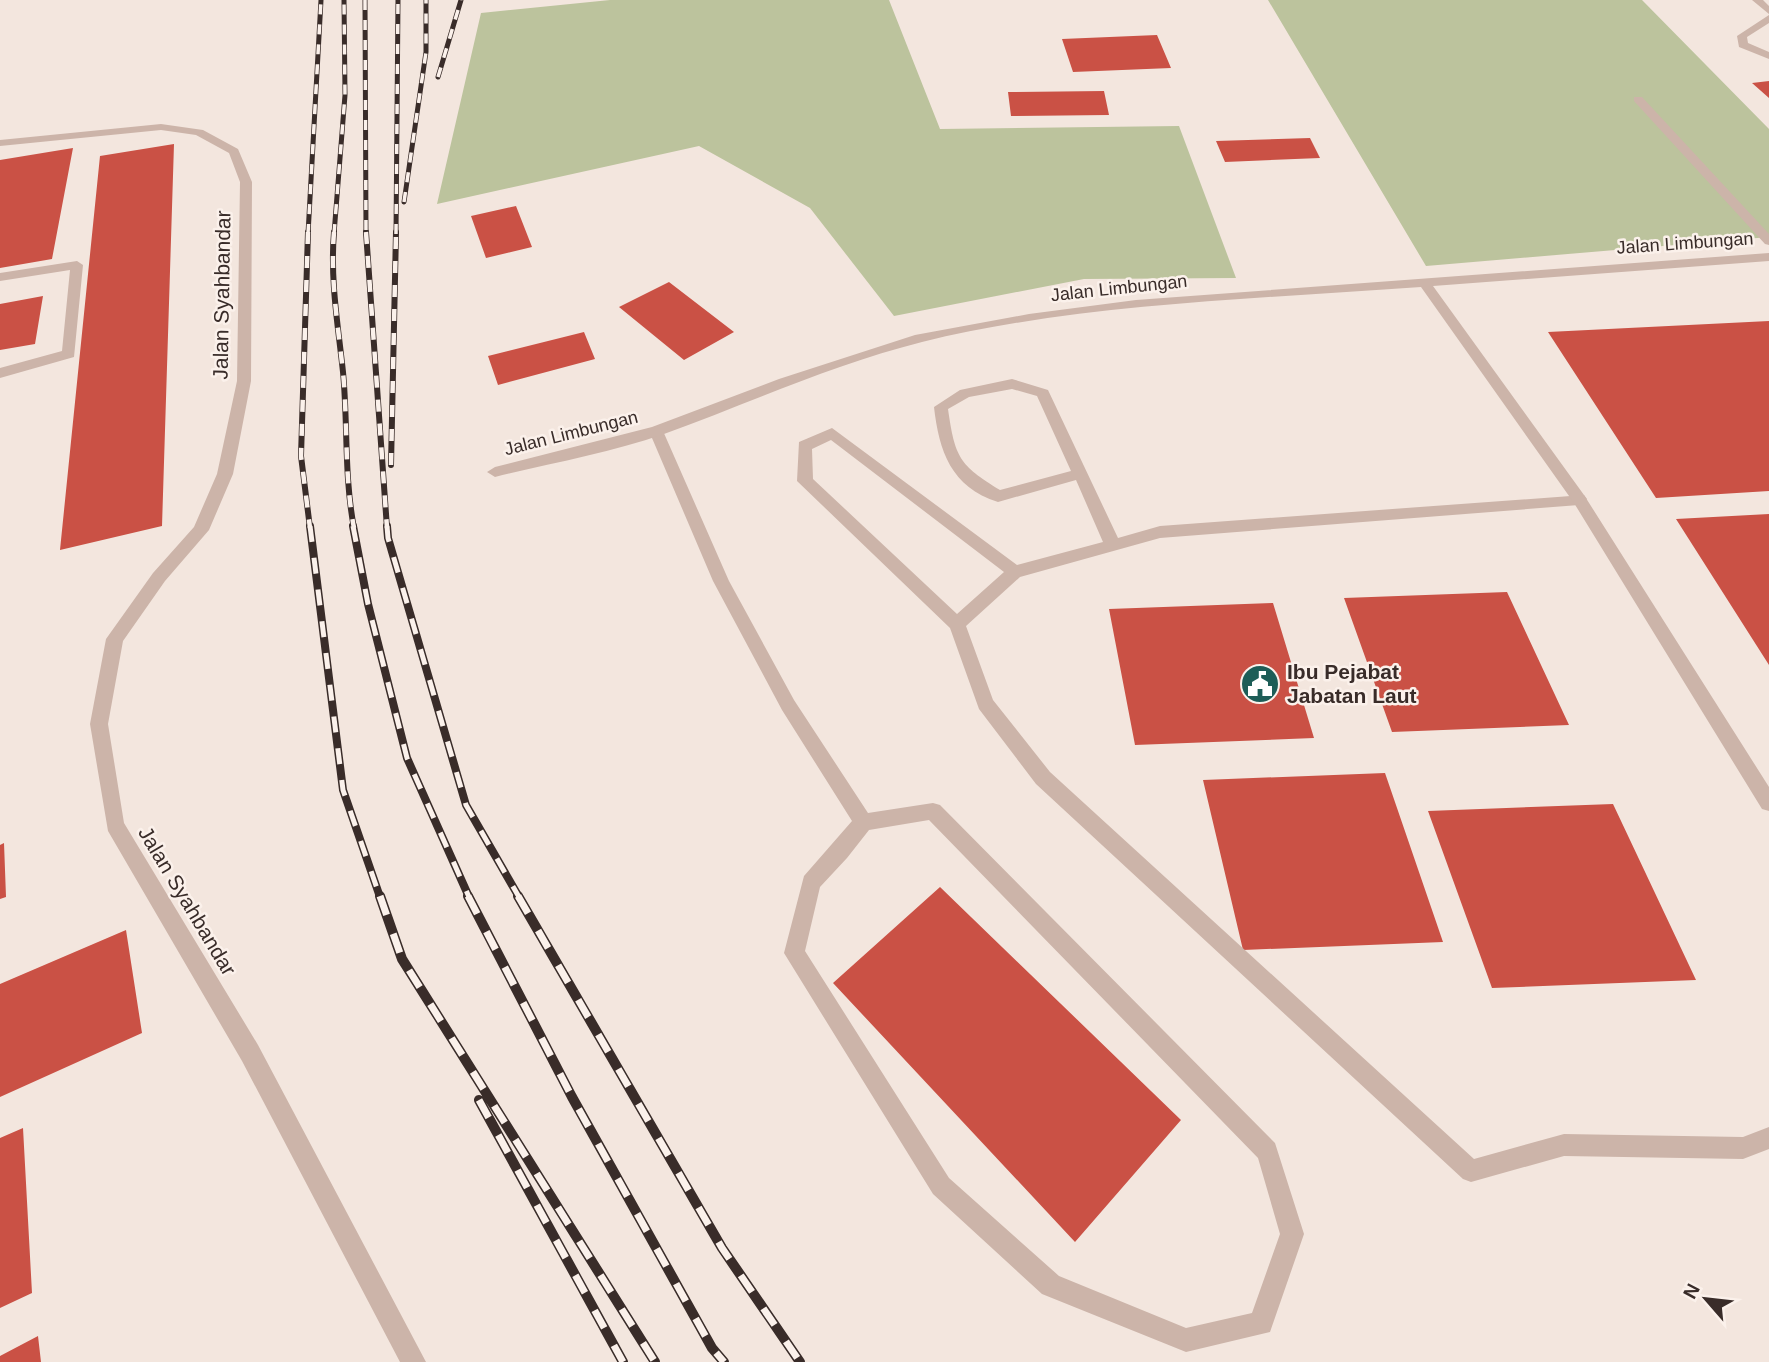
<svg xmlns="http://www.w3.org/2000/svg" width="1769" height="1362" font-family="Helvetica,sans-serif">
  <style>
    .green { fill: #bcc39d }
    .building { fill: #ca5145 }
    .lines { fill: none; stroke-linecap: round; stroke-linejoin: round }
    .service { fill: #ccb4a9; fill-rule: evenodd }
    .minor { fill: #ccb4a9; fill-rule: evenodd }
    .rail-far3-casing { stroke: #392c29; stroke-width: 5 }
    .rail-far2-casing { stroke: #392c29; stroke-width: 6 }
    .rail-far1-casing { stroke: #392c29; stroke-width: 8 }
    .rail-casing { stroke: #392c29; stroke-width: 10 }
    .rail-far3 { stroke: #fbf1eb; stroke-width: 3.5; stroke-dasharray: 10; stroke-linecap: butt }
    .rail-far2 { stroke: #fbf1eb; stroke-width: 4.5; stroke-dasharray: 12; stroke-linecap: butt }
    .rail-far1 { stroke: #fbf1eb; stroke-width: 5; stroke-dasharray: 16; stroke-linecap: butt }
    .rail { stroke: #fbf1eb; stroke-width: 7; stroke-dasharray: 20; stroke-linecap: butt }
    .labels { text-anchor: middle; stroke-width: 5; stroke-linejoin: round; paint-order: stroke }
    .far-street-label { font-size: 18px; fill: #392c29; stroke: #fbf1eb }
    .street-label { font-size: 21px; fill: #392c29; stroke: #fbf1eb }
    .poi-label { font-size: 21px; font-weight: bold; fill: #392c29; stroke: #fbf1eb; text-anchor: start }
  </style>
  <rect width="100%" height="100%" fill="#f3e6de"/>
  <path class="green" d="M610,0H889L940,129L1179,126L1236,278L1084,279L894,316L810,208L699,146L437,204L481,13Z
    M1268,0H1642L1769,129V237L1426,266Z"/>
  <path class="building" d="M1157,35L1171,68L1073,72L1062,39Z
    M1769,81V98L1752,83Z
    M1104,91L1109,115L1011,116L1008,92Z
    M1310,138L1320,158L1225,162L1216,141Z
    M174,144L162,526L60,550L100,156Z
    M73,148L52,259L0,268V160Z
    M516,206L532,247L486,258L471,216Z
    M669,282L734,332L684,360L619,307Z
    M43,296L35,344L0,350V304Z
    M1769,321V491L1656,498L1548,332Z
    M584,332L595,359L498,385L488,356Z
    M1769,514V665L1676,519Z
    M1507,592L1569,725L1392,732L1344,598Z
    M1273,603L1314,738L1135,745L1109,609Z
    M1385,773L1443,942L1243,950L1203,780Z
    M1613,804L1696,980L1492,988L1428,811Z
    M4,843L6,897L0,899V845Z
    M940,887L1181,1120L1075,1242L833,983Z
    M126,930L142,1033L0,1097V984Z
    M23,1128L32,1293L0,1308V1138Z
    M38,1336L41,1362H0V1356Z"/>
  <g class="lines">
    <path class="service" d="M1752,0H1763L1769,6V14Z
      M1769,15V23L1747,37L1748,43L1769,52V59L1739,47L1737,36Z
      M1634,97H1642L1769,234V245L1765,244L1634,101Z
      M77,261L83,265L74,357L0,378V368L62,351L70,270L0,281V273Z
      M1012,379L1048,390L1118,538L1160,526L1584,495L1587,499L1584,503L1579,505L1160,538L1020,577L966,626L993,700L1050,772L1474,1159L1564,1134L1743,1137L1769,1127V1149L1743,1159L1564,1156L1471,1182L1463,1179L1036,784L979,709L950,628L797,481L799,442L832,428L1017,565L1103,542L1076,480L998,502C951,487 939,451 934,407L960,390ZM1012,389L1037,396L1071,471L1000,490C959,465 955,457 948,409L969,397ZM831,440L1004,572L957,614L813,479L812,449Z
      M656,426L663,431L729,581L794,700L868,813L933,803L940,805L1275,1143L1304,1234L1270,1332L1186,1352L1042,1294L933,1194L784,953L804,876L852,821L782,710L713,581L649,431ZM929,820L1258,1158L1280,1234L1252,1313L1186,1328L1059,1276L949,1178L805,951L820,887L847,858L869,830Z"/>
    <path class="minor" d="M161,124L203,130L238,149L252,182L251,381L233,474L209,530L165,581L123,641L108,724L124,823L258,1045L426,1362H400L242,1061L108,831L90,724L106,639L153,573L194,527L217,474L237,381L240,182L229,153L196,135L161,130L0,146V140Z
      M1769,253V261L1433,286L1584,495L1769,787V811L1762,809L1574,503L1421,287C1259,299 1080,303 922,342C834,364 749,403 664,434C610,453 551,463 495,477L487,472L495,467L652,427L779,379L915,335L1029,314L1136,300Z"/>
    <defs>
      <path id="rail-far3" d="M365,0L366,234
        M438,77L461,0
        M404,202L426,52V0
        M308,234L321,0
        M334,234L345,95L344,0
        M396,234L398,0"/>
      <path id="rail-far2" d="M308,232L301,456L310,528
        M334,232C330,280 338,325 343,372C348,424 344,476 354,528
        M366,232L387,528
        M391,465L396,232"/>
      <path id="rail-far1" d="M310,526L343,790L380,897
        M353,526L368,604L407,758L469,897
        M387,526L388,538L466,805L519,897"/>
      <path id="rail" d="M380,896L402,959L655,1362
        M468,896L572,1097L712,1348L724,1362
        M518,896L722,1248L800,1362
        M479,1100L623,1362"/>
    </defs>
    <use href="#rail-far3" class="rail-far3-casing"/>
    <use href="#rail-far2" class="rail-far2-casing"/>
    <use href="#rail-far1" class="rail-far1-casing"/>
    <use href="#rail" class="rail-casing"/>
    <use href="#rail-far3" class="rail-far3"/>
    <use href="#rail-far2" class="rail-far2"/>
    <use href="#rail-far1" class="rail-far1"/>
    <use href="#rail" class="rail"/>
  </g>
  <defs>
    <symbol id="civic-disc" viewBox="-11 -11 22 22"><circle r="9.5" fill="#1d5d57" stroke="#fbf1eb"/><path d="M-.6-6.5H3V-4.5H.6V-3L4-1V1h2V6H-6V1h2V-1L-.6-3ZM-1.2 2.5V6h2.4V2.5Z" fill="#fff"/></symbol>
  </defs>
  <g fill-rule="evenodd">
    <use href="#civic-disc" x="1238" y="662" width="44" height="44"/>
  </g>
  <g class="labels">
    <g class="far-street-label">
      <text transform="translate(1685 243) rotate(-4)" y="6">Jalan Limbungan</text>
      <text transform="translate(1119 288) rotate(-6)" y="6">Jalan Limbungan</text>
      <text transform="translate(571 433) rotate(-14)" y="6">Jalan Limbungan</text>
    </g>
    <g class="street-label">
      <text transform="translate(222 295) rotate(-89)" y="7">Jalan Syahbandar</text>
      <text transform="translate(187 901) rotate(59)" y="7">Jalan Syahbandar</text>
    </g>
    <g class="poi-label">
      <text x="1287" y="679">Ibu Pejabat<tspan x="1287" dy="24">Jabatan Laut</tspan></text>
    </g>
  </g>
  <g transform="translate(1706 1299) rotate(298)" stroke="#fbf1eb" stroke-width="5" paint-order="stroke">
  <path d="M0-5L12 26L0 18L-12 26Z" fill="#392c29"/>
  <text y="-10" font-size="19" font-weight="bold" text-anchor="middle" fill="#392c29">N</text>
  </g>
</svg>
